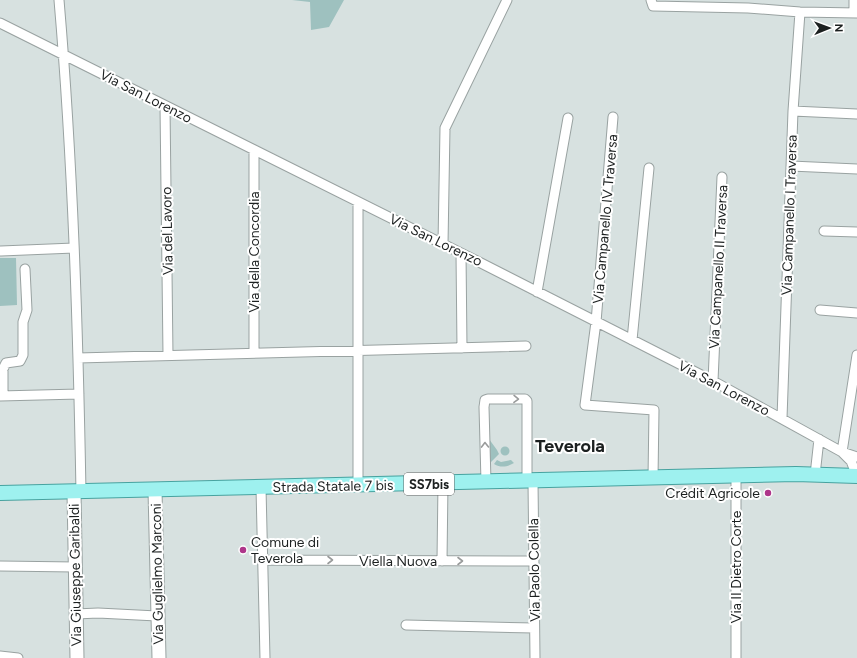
<svg xmlns="http://www.w3.org/2000/svg" width="857" height="658" font-family="Figtree,sans-serif">
  <style>
    .green { fill: #9ec1bf }
    .lines { fill: none; stroke-linecap: round; stroke-linejoin: round }
    .street-casing { stroke: #99a2a1; stroke-width: 11 }
    .secondary-casing { stroke: #99a2a1; stroke-width: 15 }
    .primary-casing { stroke: #47a29f; stroke-width: 16 }
    .street { stroke: #fff; stroke-width: 9 }
    .secondary { stroke: #fff; stroke-width: 13 }
    .primary { stroke: #9ef1ef; stroke-width: 14 }
    .oneway { stroke: #999b9b }
    .poi-dot { fill: #ae358a; stroke: #fff; stroke-width: 1.5 }
    .labels { text-anchor: middle; stroke-width: 4; stroke-linejoin: round; paint-order: stroke }
    .shield { fill: #fff; stroke: #606363; stroke-width: 1 }
    .shield-label { font-size: 13px; font-weight: bold; fill: #1c2020 }
    .street-label { font-size: 14px; fill: #1c2020; stroke: #fff }
    .poi-label { font-size: 14px; fill: #1c2020; stroke: #fff; text-anchor: end }
    .district-label { font-size: 18px; font-weight: bold; fill: #1c2020; stroke: #fff }
  </style>
  <rect width="100%" height="100%" fill="#d7e1e0"/>
  <path class="green" d="M292,0H344L329,27L311,30L310,2Z
    M0,258H16L17,305L0,306Z
    M489,439L497,450L499,454L489,464Z
    M500.5 451a4.5 4.5 0 1 1 9 0a4.5 4.5 0 1 1-9 0Z
    M497,460L501,462L511,460L514,463C507,467 501,468 494,464Z"/>
  <g class="lines">
    <defs>
      <path id="street" d="M59,0C73,164 78,328 81,492
        M651,0L653,6L748,8L800,12L857,13
        M854,13V0
        M0,23L479,262L713,381L842,452L851,461L857,476
        M165,106L168,355
        M793,111L857,114
        M613,117L596,322L585,405L654,410L653,478
        M254,150V353
        M791,166L857,169
        M824,231L857,232
        M443,244L445,128L507,0
        M1,251L74,248
        M461,253L462,348
        M537,292L568,118
        M820,310L857,313
        M632,340L649,168
        M857,355L842,452L857,457
        M78,358L526,346
        M713,381L722,177
        M0,396L79,394
        M3,396V369L6,363L20,361L23,355V322L27,310L25,269
        M782,418L793,111L800,12
        M815,475L819,439
        M533,481L535,658
        M486,482L484,407L485,400L488,399H525L527,401V481
        M358,485V202
        M261,488L265,658
        M263,560L534,561
        M442,561L443,483
        M0,566L75,567
        M76,614L98,613L157,616
        M406,625L534,628
        M0,656L18,658
        M736,658V476"/>
      <path id="secondary" d="M155,490L159,658
        M74,492L77,658"/>
      <path id="primary" d="M0,493L796,474L857,476"/>
    </defs>
    <use href="#street" class="street-casing"/>
    <use href="#secondary" class="secondary-casing"/>
    <use href="#primary" class="primary-casing"/>
    <use href="#street" class="street"/>
    <use href="#secondary" class="secondary"/>
    <use href="#primary" class="primary"/>
  </g>
  <defs><path id="oneway-chevron" d="M-2-3.5L2.5 0L-2 3.5" fill="none" stroke-width="1.6" stroke-linecap="round" stroke-linejoin="round"/></defs>
  <g class="oneway">
    <use href="#oneway-chevron" transform="translate(516 399) rotate(1)"/>
    <use href="#oneway-chevron" transform="translate(485 445) rotate(-91)"/>
    <use href="#oneway-chevron" transform="translate(330 560)"/>
    <use href="#oneway-chevron" transform="translate(460 561)"/>
  </g>
  <g class="poi-dot">
    <circle cx="768" cy="493" r="4"/>
    <circle cx="243" cy="550" r="4"/>
  </g>
  <g class="labels">
    <rect class="shield" x="404" y="473" width="50" height="22" rx="3"/>
    <g class="shield-label">
      <text x="429" y="489">SS7bis</text>
    </g>
    <g class="street-label">
      <text transform="translate(146 96) rotate(27)" y="5">Via San Lorenzo</text>
      <text transform="translate(789 215) rotate(-88)" y="5">Via Campanello I Traversa</text>
      <text transform="translate(605 219) rotate(-85)" y="5">Via Campanello IV Traversa</text>
      <text transform="translate(167 231) rotate(-91)" y="5">Via del Lavoro</text>
      <text transform="translate(436 240) rotate(26)" y="5">Via San Lorenzo</text>
      <text transform="translate(254 252) rotate(-90)" y="5">Via della Concordia</text>
      <text transform="translate(718 267) rotate(-87)" y="5">Via Campanello II Traversa</text>
      <text transform="translate(724 388) rotate(28)" y="5">Via San Lorenzo</text>
      <text transform="translate(333 486) rotate(-1)" y="5">Strada Statale 7 bis</text>
      <text x="398" y="566">Viella Nuova</text>
      <text transform="translate(736 567) rotate(-90)" y="5">Via II Dietro Corte</text>
      <text transform="translate(534 570) rotate(-91)" y="5">Via Paolo Colella</text>
      <text transform="translate(157 574) rotate(-91)" y="5">Via Guglielmo Marconi</text>
      <text transform="translate(75 575) rotate(-91)" y="5">Via Giuseppe Garibaldi</text>
    </g>
    <g class="poi-label">
      <text x="760" y="498">Crédit Agricole</text>
      <text x="251" y="547" text-anchor="start">Comune di<tspan x="251" dy="16">Teverola</tspan></text>
    </g>
    <g class="district-label">
      <text x="570" y="452">Teverola</text>
    </g>
  </g>
  <g transform="translate(829 28) rotate(89)" stroke="#ffffff" stroke-width="3" paint-order="stroke">
  <path d="M0-3L7 15L0 10L-7 15Z" fill="#1c2020"/>
  <text y="-6" font-size="11" font-weight="bold" text-anchor="middle" fill="#1c2020">N</text>
  </g>
</svg>
